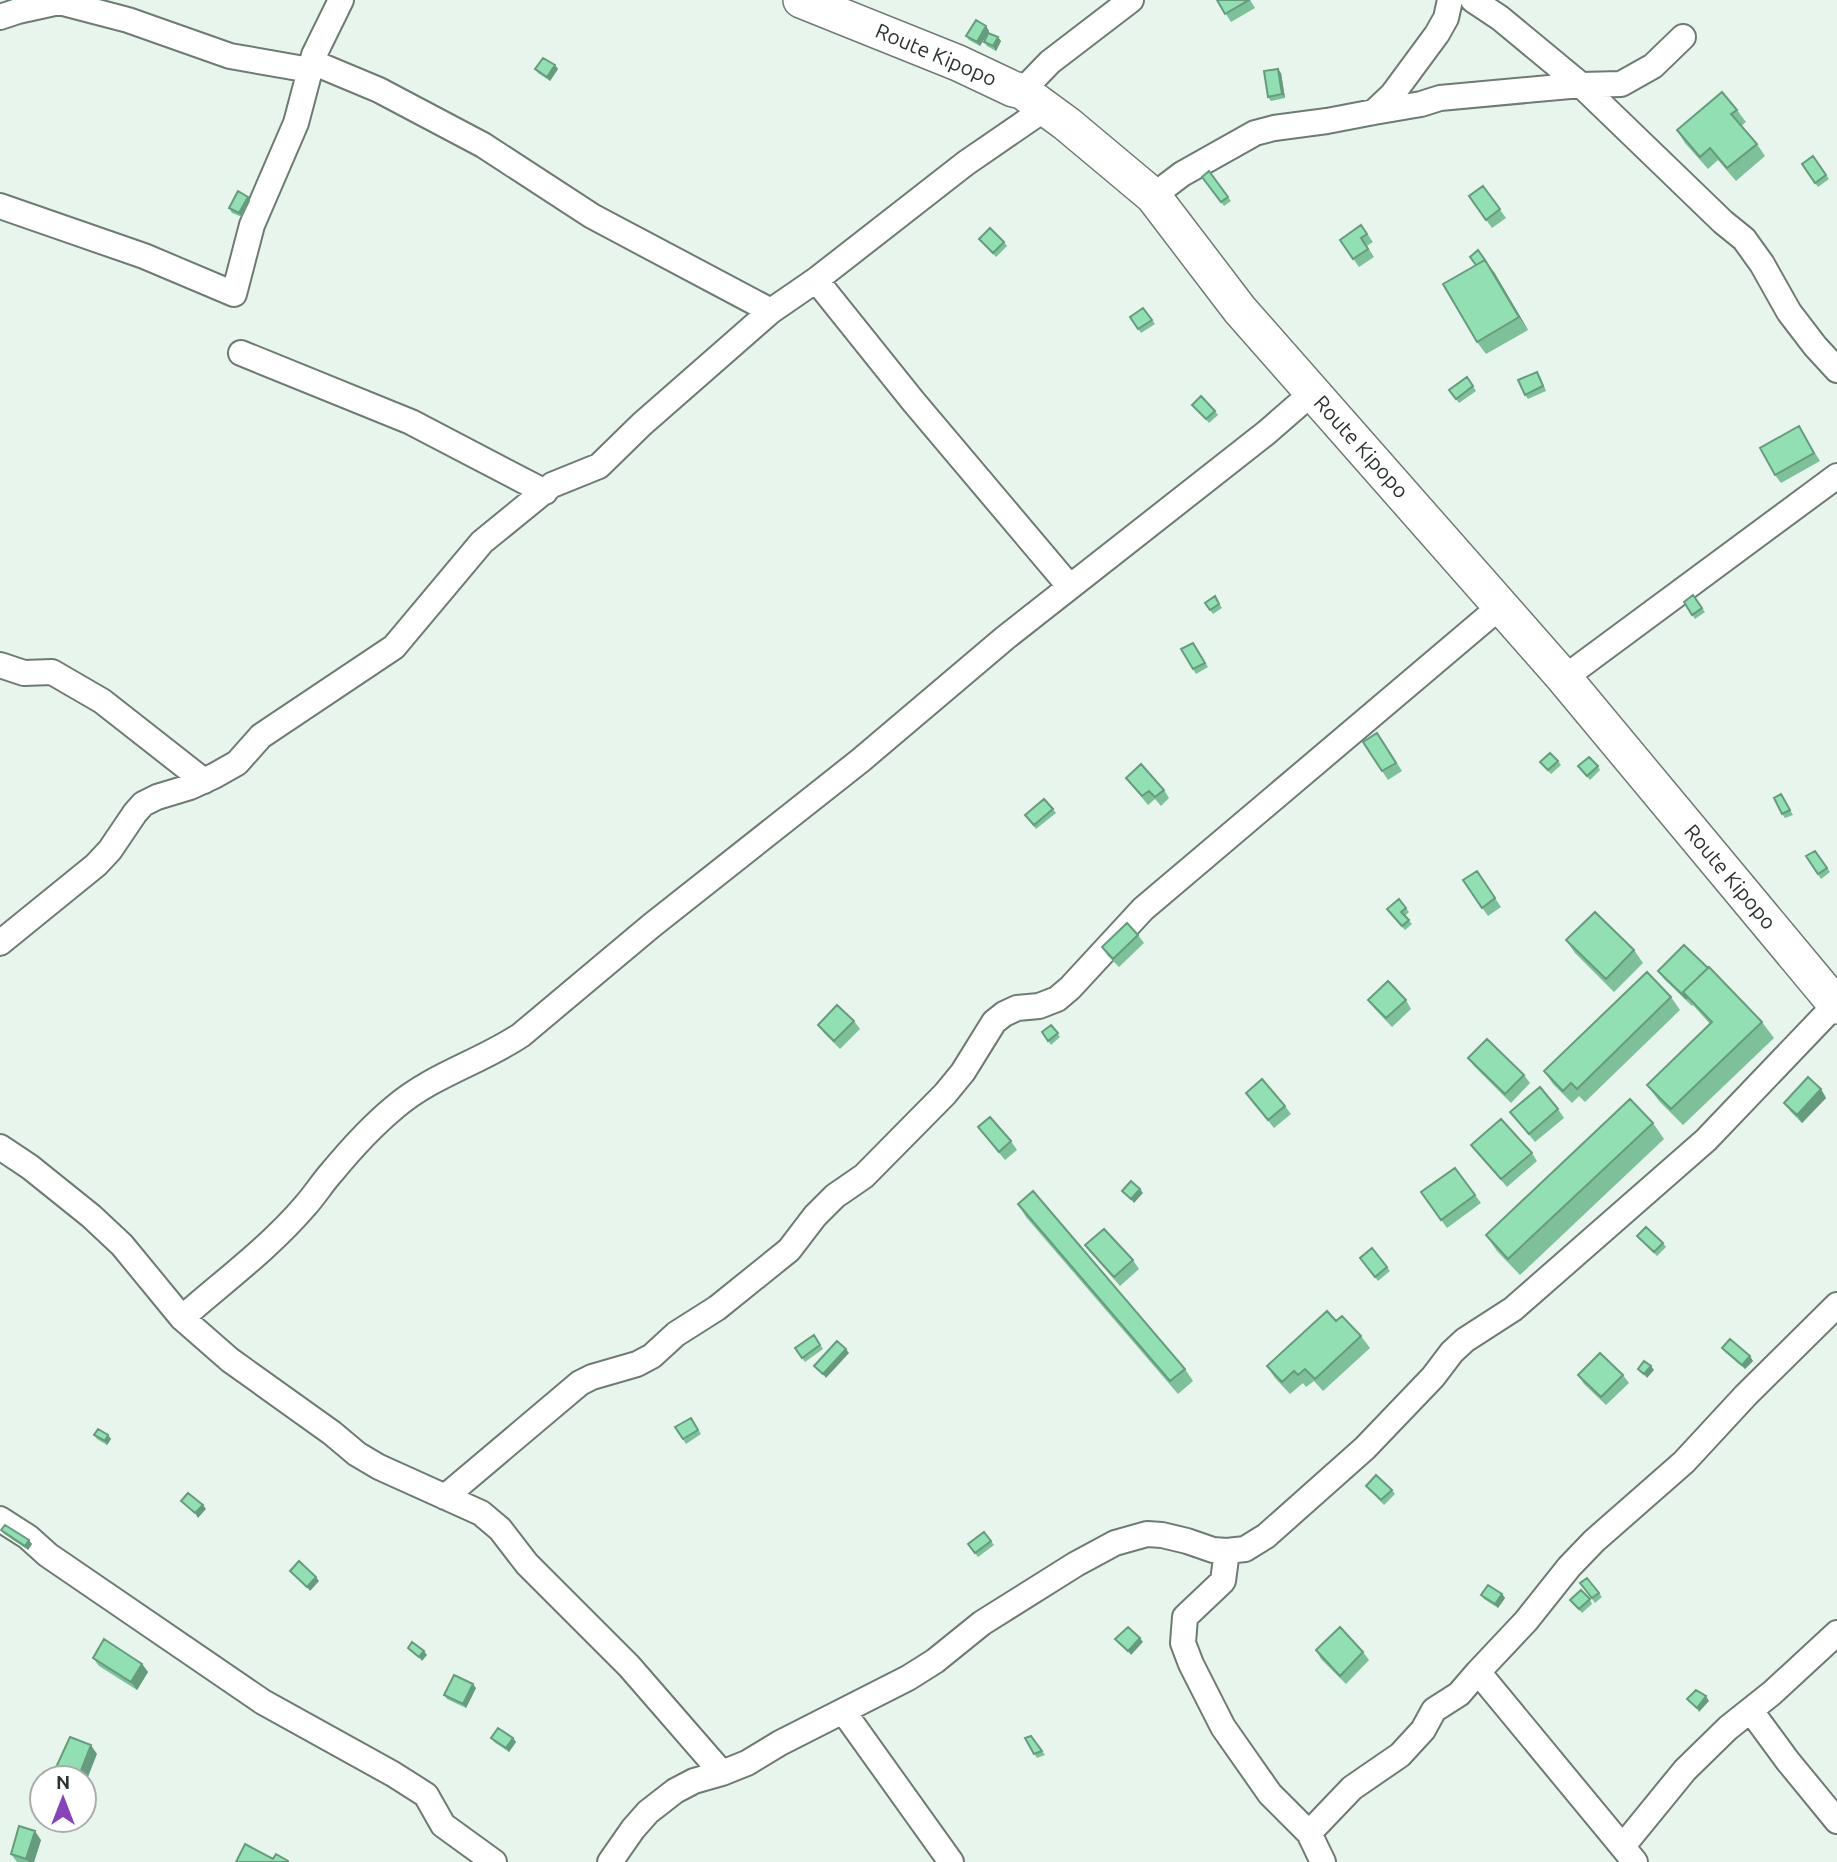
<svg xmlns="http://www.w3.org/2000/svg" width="1837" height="1862" font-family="Ubuntu,sans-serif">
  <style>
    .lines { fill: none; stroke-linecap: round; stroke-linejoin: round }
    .minor-casing { stroke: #6e7b73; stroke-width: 28 }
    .secondary-casing { stroke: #6e7b73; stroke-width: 38 }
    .minor { stroke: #fff; stroke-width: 24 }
    .secondary { stroke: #fff; stroke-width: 35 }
    .wall { fill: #7dc099 }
    .shaded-wall { fill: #669c7d }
    .building { fill: #91dfb2; stroke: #669c7d; stroke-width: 2 }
    .labels { text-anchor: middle; stroke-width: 7; stroke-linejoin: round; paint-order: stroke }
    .street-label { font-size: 21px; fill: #2c322e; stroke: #fff }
  </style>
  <rect width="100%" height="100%" fill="#e7f5ec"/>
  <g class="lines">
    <defs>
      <path id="minor" d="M1473,0L1500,18L1581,85L1723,222L1744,239L1762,264L1789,312L1815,346L1837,370
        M0,17L18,11L59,2L128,20L230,56L310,70
        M312,62L379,90L483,145L592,216L771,311
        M1022,91L1050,62L1131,0
        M1374,112L1421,104L1440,98L1581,85L1621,84L1653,66L1683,37
        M1153,196L1182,174L1255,133L1274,128L1327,121L1374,112L1392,95L1437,34L1446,18L1450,0
        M0,206L144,256L234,294L252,225L296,123L314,55L341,0
        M816,280L913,401L1070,587
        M241,353L411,422L545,492
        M0,665L24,673L52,672L102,701L204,781
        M1564,678L1837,476
        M0,943L96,865L110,850L135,813L143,804L157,797L190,787L214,776L237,763L261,736L394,647L482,542L552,485L599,466L642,424L771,311L816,280L966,163L1046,108
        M0,1147L30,1167L91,1216L122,1245L182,1318L230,1360L332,1433L357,1454L379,1467L481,1513L500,1529L527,1564L629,1666L722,1773
        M182,1318C224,1281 269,1248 305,1206C315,1195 322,1183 332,1172C351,1149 372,1126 395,1107C432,1075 481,1062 521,1035L651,926L861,760L1005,638L1266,433L1312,393
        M445,1497L580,1383L592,1377L637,1364L652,1356L676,1334L717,1308L789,1250L815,1216L835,1196L864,1176L945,1094L963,1072L994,1022L1004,1014L1017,1008L1039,1006L1057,999L1070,988L1143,909L1502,605
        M0,1519L28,1537L48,1555L263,1702L393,1774L426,1795L443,1825L494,1862
        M1227,1551L1223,1581L1185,1617L1183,1643L1191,1664L1223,1727L1270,1794L1309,1833L1323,1862
        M1478,1672L1635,1862
        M843,1711L951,1862
        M1751,1711L1787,1760L1837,1821
        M1309,1833L1352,1788L1400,1755L1423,1730L1434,1710L1459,1694L1478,1672L1526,1621L1569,1567L1594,1541L1684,1462L1746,1395L1837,1305
        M1623,1846L1685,1770L1728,1728L1772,1693L1837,1633
        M610,1862L633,1829L648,1812L675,1791L694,1781L722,1773L747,1763L780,1743L908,1678L935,1661L982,1623L1076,1564L1115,1543L1147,1534L1162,1535L1187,1541L1213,1550L1227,1551L1245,1549L1266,1536L1365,1448L1433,1377L1452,1352L1465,1340L1513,1309L1706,1140L1836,1004"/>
      <path id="secondary" d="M801,0L958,63L1013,89L1022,91L1067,124L1153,196L1240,310L1564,678L1837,1006"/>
    </defs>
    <use href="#minor" class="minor-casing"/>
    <use href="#secondary" class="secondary-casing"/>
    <use href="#minor" class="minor"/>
    <use href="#secondary" class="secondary"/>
  </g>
  <path class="wall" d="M1217,0H1250L1255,8L1231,22Z
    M986,26L989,31L980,46L969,40L966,36Z
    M998,37L1001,41L996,51L987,46L984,42Z
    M555,65L558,69L550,81L538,73L535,69Z
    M1281,73L1285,98L1271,101L1268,97Z
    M1737,110L1746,122L1741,126L1757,144L1765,156L1736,181L1718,160L1708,169L1685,143L1677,130Z
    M1813,156L1829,179L1818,187L1802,164Z
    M1209,171L1231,201L1224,206L1202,177Z
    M1483,186L1506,218L1492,228L1469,196Z
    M250,201L242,217L232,213L229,208Z
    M1361,225L1373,242L1367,246L1374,257L1359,267L1340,240Z
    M979,239L1004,242L1007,246L996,257Z
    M1494,272L1528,330L1486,354L1477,342Z
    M1143,308L1155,324L1141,333L1130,317Z
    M1540,376L1546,391L1528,399L1525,395Z
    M1467,377L1476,391L1459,403L1449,390Z
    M1192,405L1215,411L1218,415L1209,423Z
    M1804,435L1820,461L1781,483L1775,475Z
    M1693,595L1705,612L1695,619L1684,602Z
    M1215,596L1222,608L1213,614L1205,603Z
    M1193,643L1208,667L1196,674L1181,649Z
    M1383,741L1402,771L1388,780L1382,771Z
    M1558,761L1561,765L1551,774L1540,762Z
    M1578,766H1598L1600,770L1590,780Z
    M1126,778L1164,790L1169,798L1161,806L1155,799L1148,805Z
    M1781,794L1793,815L1785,818L1782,814Z
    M1053,809L1056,813L1036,829L1025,815Z
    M1815,851L1830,872L1821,879L1806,856Z
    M1477,871L1501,907L1488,916L1463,880Z
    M1406,908L1409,912L1405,916L1412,924L1405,930L1387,909Z
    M1138,935L1144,943L1119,967L1108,956L1102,947Z
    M1566,940L1634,950L1643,963L1614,992L1575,953Z
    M1658,971L1762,1022L1774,1038L1683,1125L1659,1101L1647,1085L1710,1024L1693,1005L1692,1006L1664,979Z
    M1671,997L1680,1010L1585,1102L1579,1096L1572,1103L1553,1084L1544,1071Z
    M1368,1000H1406L1411,1009L1392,1027L1374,1008Z
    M854,1021L860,1029L840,1049L824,1033L818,1025Z
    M1051,1025L1060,1037L1051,1045L1042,1032Z
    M1468,1058L1524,1075L1530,1083L1511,1103L1474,1066Z
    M1821,1089L1826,1098L1802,1123L1790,1111L1784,1103Z
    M1246,1093L1285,1106L1291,1114L1274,1128Z
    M1558,1109L1564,1118L1535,1142L1510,1112Z
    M1653,1123L1664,1139L1520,1275L1497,1251L1486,1235Z
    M978,1127L1011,1141L1017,1150L1005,1160Z
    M1471,1145L1532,1153L1537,1161L1507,1187Z
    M1455,1168L1481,1203L1447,1228L1421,1192Z
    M1018,1204L1185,1369L1193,1381L1178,1394L1026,1217Z
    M1637,1236L1663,1243L1666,1247L1657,1256Z
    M1085,1245L1133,1260L1139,1269L1120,1286L1091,1253Z
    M1360,1258L1387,1267L1390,1271L1378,1281Z
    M1336,1321L1361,1336L1370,1348L1323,1391L1314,1381L1306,1387L1303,1383L1290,1394L1275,1378L1267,1366Z
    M814,1335L823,1349L805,1362L795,1348Z
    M1722,1348L1753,1361L1745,1369L1725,1352Z
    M1578,1375H1623L1629,1383L1606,1405L1584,1384Z
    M691,1418L701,1434L686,1444L675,1427Z
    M94,1435H108L111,1439L107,1445L97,1439Z
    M1366,1486L1392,1490L1395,1494L1384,1505Z
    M1,1530L32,1544L28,1550L4,1534Z
    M984,1532L994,1545L978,1557L968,1544Z
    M1587,1578L1602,1597L1595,1603L1580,1583Z
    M1502,1594L1505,1598L1498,1608L1484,1599L1481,1595Z
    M1590,1599L1592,1604L1582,1613L1570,1600Z
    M1316,1650L1363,1652L1369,1660L1346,1684L1321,1659Z
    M93,1658L142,1664L148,1672L137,1690L99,1666Z
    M476,1688L466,1708L447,1699L444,1695Z
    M1031,1736L1045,1755L1037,1758L1025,1738Z
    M491,1738H513L516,1742L509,1752L494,1742Z
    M41,1840L34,1862H17L11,1854Z"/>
  <path class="shaded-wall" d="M986,26L989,31L980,46L977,42Z
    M998,37L1001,41L996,51L993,46Z
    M555,65L558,69L550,81L547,77Z
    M1278,69L1281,73L1285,98L1282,94Z
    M248,197L250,201L242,217L239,213Z
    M1485,260L1494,272L1528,330L1519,317Z
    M1821,1089L1826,1098L1802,1123L1797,1115Z
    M1140,1189L1143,1193L1134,1203L1131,1199Z
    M846,1349L849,1353L826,1378L823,1374Z
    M1750,1356L1753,1361L1745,1369L1742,1365Z
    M1651,1366L1654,1370L1647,1378L1644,1374Z
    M108,1435L111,1439L107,1445L105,1441Z
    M203,1505L206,1509L198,1518L195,1513Z
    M29,1540L32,1544L28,1550L25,1546Z
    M316,1577L319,1581L310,1591L307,1587Z
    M1502,1594L1505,1598L1498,1608L1495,1604Z
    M1140,1638L1143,1642L1131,1655L1128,1651Z
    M424,1651L427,1655L422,1661L419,1657Z
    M142,1664L148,1672L137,1690L131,1682Z
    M473,1684L476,1688L466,1708L463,1704Z
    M1706,1696L1709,1701L1699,1712L1697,1708Z
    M513,1738L516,1742L509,1752L506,1748Z
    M91,1745L97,1754L84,1787V1778H78Z
    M35,1831L41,1840L34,1862H29L26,1859Z"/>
  <path class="building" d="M1217,0H1249L1225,14Z
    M976,20L986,26L977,42L966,36Z
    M988,33L998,37L993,46L984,42Z
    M543,58L555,65L547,77L535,69Z
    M1278,69L1282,94L1268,97L1264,71Z
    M1722,92L1737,110L1731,114L1757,144L1727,168L1710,148L1700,157L1677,130Z
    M1813,156L1826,175L1815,183L1802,164Z
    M1209,171L1228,197L1221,202L1202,177Z
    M1483,186L1500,209L1486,220L1469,196Z
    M238,191L248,197L239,213L229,208Z
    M1361,225L1367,234L1361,238L1368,249L1353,259L1340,240Z
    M990,228L1004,242L993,253L979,239Z
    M1478,250L1485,260L1476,265L1470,257Z
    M1485,260L1519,317L1477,342L1443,284Z
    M1143,308L1152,320L1138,329L1130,317Z
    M1537,372L1543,386L1525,395L1518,380Z
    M1467,377L1473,386L1456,399L1449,390Z
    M1201,396L1215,411L1206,419L1192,405Z
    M1799,426L1814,453L1775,475L1760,448Z
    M1693,595L1702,608L1692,615L1684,602Z
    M1215,596L1219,604L1210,610L1205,603Z
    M1193,643L1205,663L1193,669L1181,649Z
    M1377,733L1396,763L1382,771L1363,742Z
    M1550,753L1558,761L1548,770L1540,762Z
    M1589,757L1598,766L1587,776L1578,766Z
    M1141,764L1164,790L1155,797L1149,791L1142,796L1126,778Z
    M1781,794L1790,810L1782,814L1774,798Z
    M1044,799L1053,809L1034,825L1025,815Z
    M1815,851L1827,868L1818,874L1806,856Z
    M1477,871L1495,898L1482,908L1463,880Z
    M1399,899L1406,908L1401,912L1409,920L1402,926L1387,909Z
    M1595,912L1634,950L1606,979L1566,940Z
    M1127,923L1138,935L1113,959L1102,947Z
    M1684,945L1708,968L1683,992L1687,997L1686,998L1658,971Z
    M1709,967L1762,1022L1671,1109L1647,1085L1712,1022L1683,992Z
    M1647,972L1671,997L1577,1089L1571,1083L1563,1091L1544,1071Z
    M1388,981L1406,1000L1386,1018L1368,1000Z
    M837,1005L854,1021L834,1041L818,1025Z
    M1051,1025L1058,1033L1048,1041L1042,1032Z
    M1487,1039L1524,1075L1505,1094L1468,1058Z
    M1808,1077L1821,1089L1797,1115L1784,1103Z
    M1262,1079L1285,1106L1268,1120L1246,1093Z
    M1540,1087L1558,1109L1529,1134L1510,1112Z
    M1630,1099L1653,1123L1508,1259L1486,1235Z
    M990,1117L1011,1141L999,1152L978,1127Z
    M1501,1119L1532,1153L1501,1179L1471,1145Z
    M1455,1168L1475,1195L1441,1220L1421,1192Z
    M1131,1181L1140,1189L1131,1199L1122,1191Z
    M1033,1191L1185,1369L1170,1381L1018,1204Z
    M1646,1227L1663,1243L1654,1252L1637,1236Z
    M1104,1229L1133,1260L1114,1277L1085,1245Z
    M1372,1248L1387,1267L1375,1277L1360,1258Z
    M1327,1311L1336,1321L1342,1316L1361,1336L1315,1379L1305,1369L1298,1375L1294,1371L1282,1382L1267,1366Z
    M814,1335L820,1345L802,1358L795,1348Z
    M1730,1339L1750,1356L1742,1365L1722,1348Z
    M837,1341L846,1349L823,1374L814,1366Z
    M1600,1353L1623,1375L1601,1397L1578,1375Z
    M1644,1361L1651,1366L1644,1374L1638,1369Z
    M691,1418L698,1430L683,1439L675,1427Z
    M98,1429L108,1435L105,1441L94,1435Z
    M1376,1475L1392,1490L1381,1500L1366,1486Z
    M188,1493L203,1505L195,1513L181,1501Z
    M5,1525L29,1540L25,1546L1,1530Z
    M984,1532L991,1541L975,1553L968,1544Z
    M299,1561L316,1577L307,1587L290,1571Z
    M1587,1578L1599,1593L1592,1598L1580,1583Z
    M1488,1585L1502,1594L1495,1604L1481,1595Z
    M1581,1590L1590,1599L1579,1609L1570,1600Z
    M1128,1627L1140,1638L1128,1651L1115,1639Z
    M1340,1627L1363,1652L1340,1676L1316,1650Z
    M104,1639L142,1664L131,1682L93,1658Z
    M412,1642L424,1651L419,1657L408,1648Z
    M454,1675L473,1684L463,1704L444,1695Z
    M1696,1690L1706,1696L1697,1708L1687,1699Z
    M498,1728L513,1738L506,1748L491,1738Z
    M1031,1736L1042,1751L1034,1754L1025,1738Z
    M70,1737L91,1745L78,1778H56L52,1776Z
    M19,1826L35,1831L26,1859L11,1854Z
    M245,1844L273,1859L276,1854L288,1861V1862H236Z"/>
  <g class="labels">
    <g class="street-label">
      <text transform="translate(936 55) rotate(23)" y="7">Route Kipopo</text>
      <text transform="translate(1361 447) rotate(48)" y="7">Route Kipopo</text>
      <text transform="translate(1730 877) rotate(50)" y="7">Route Kipopo</text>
    </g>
  </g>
  <g transform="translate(63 1799)"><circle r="33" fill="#ffffff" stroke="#abadab" stroke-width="2"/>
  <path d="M0-5L12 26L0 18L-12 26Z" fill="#8744b8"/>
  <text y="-10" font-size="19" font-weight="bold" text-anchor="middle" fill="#2c322e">N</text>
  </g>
</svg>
